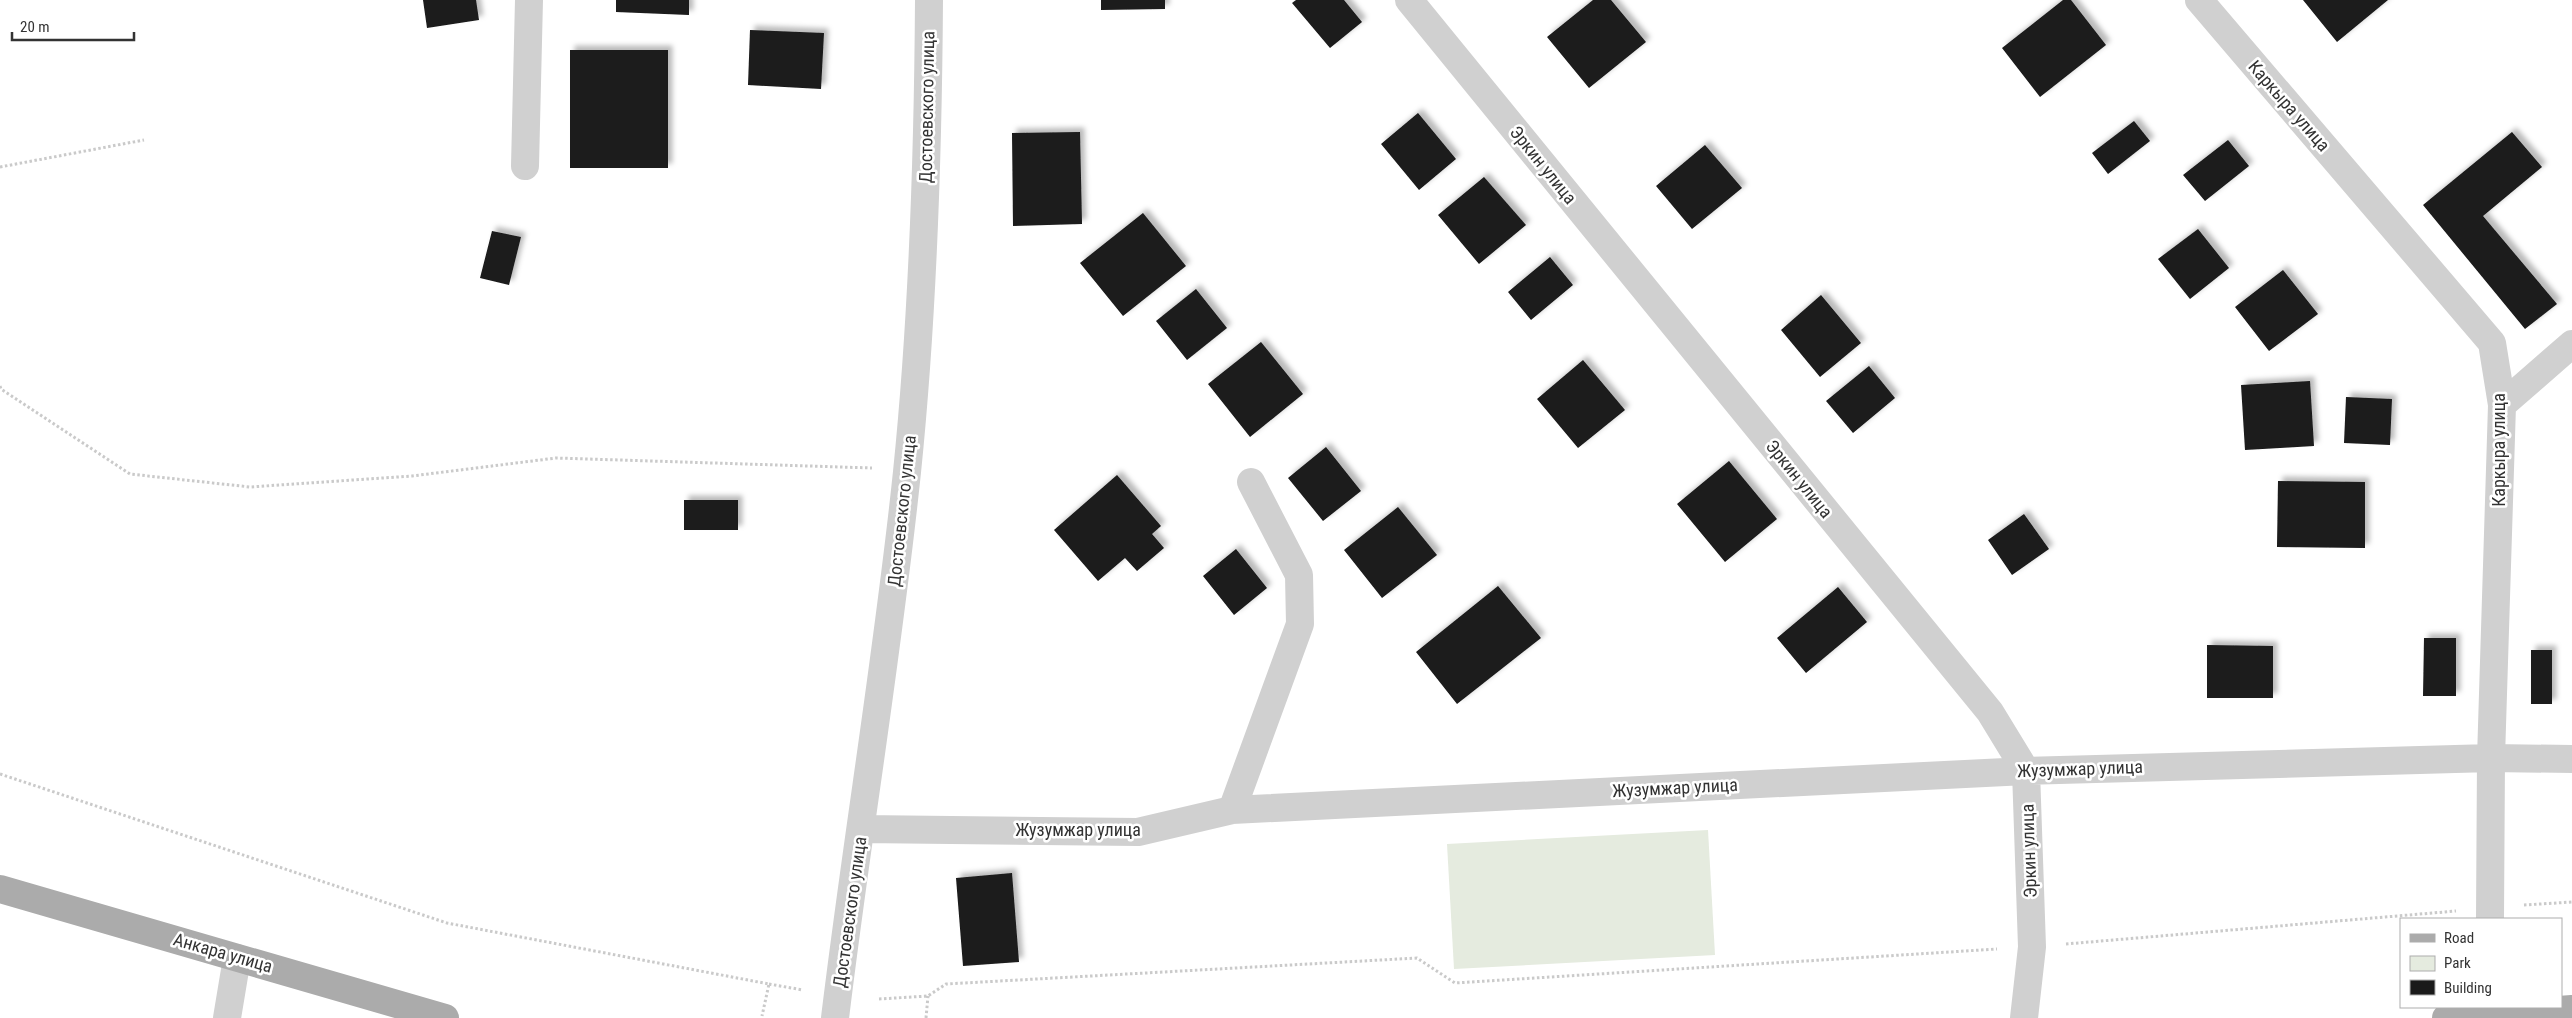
<svg xmlns="http://www.w3.org/2000/svg" width="2572" height="1018" font-family="'Roboto Condensed',sans-serif">
  <style>
    .green { fill: #e5ebdf }
    .building { fill: #1a1a1a; filter: url(#shadow) }
    .lines { fill: none; stroke-linecap: round; stroke-linejoin: round }
    .path { stroke: #cacaca; stroke-width: 3; stroke-dasharray: 2.5 2.5; stroke-linecap: butt }
    .minor { stroke: #d0d0d0; stroke-width: 28 }
    .major { stroke: #ababab; stroke-width: 28 }
    .labels { text-anchor: middle; stroke-width: 5; stroke-linejoin: round; paint-order: stroke }
    .street-label { font-size: 18px; fill: #333; stroke: #fff }
  </style>
  <defs>
    <filter id="shadow"><feDropShadow dx="4.5" dy="-4.5" stdDeviation="2.5" flood-color="#0004"/></filter>
  </defs>
  <rect width="100%" height="100%" fill="#fff"/>
  <path class="green" d="M1708,830L1715,955L1454,969L1447,844Z"/>
  <path class="building" d="M423,0H476L479,20L427,28Z
    M616,0H689V15L616,12Z
    M1101,0H1165V9L1101,10Z
    M1296,0H1344L1362,22L1330,48L1292,3Z
    M1593,0H1611L1646,42L1589,88L1547,37Z
    M2063,0H2071L2106,45L2040,97L2002,48Z
    M2303,0H2388L2337,42Z
    M750,30L824,33L821,89L748,85Z
    M570,50H668V168H570Z
    M1418,113L1456,159L1419,190L1381,144Z
    M2134,121L2150,141L2108,174L2092,153Z
    M1080,132L1082,224L1013,226L1012,133Z
    M2512,132L2542,167L2483,216L2557,304L2525,329L2423,205Z
    M2228,140L2249,166L2205,201L2183,175Z
    M1705,145L1742,188L1692,229L1656,186Z
    M1484,177L1526,225L1479,264L1438,215Z
    M1143,213L1186,266L1123,316L1080,263Z
    M2198,229L2229,268L2190,299L2158,259Z
    M492,231L521,237L509,285L480,278Z
    M1550,257L1573,285L1531,320L1508,292Z
    M2283,270L2318,314L2269,351L2235,307Z
    M1196,289L1227,328L1187,360L1156,321Z
    M1821,295L1861,343L1820,377L1781,330Z
    M1261,342L1303,394L1250,437L1208,384Z
    M1583,360L1625,410L1578,448L1537,399Z
    M1869,366L1895,398L1853,433L1826,401Z
    M2310,381L2314,446L2245,450L2241,385Z
    M2346,397L2392,399L2390,445L2344,443Z
    M1326,447L1361,491L1323,521L1288,478Z
    M1729,461L1777,519L1725,562L1677,504Z
    M1117,475L1161,526L1152,534L1164,548L1137,571L1125,558L1098,581L1054,530Z
    M2278,481L2365,482V548L2277,547Z
    M684,500H738V530H684Z
    M1398,507L1437,555L1382,598L1344,550Z
    M2024,514L2049,549L2012,575L1988,540Z
    M1236,549L1267,588L1234,615L1203,576Z
    M1498,586L1541,638L1457,704L1416,652Z
    M1838,587L1867,622L1806,673L1777,638Z
    M2424,638H2456V696H2423Z
    M2207,645L2273,646V698H2207Z
    M2531,650H2552V704H2531Z
    M1012,873L1019,962L963,966L956,878Z"/>
  <g class="lines">
    <path class="path" d="M0,167L144,140
      M0,386L1,389L130,474L250,487L412,476L556,458L872,468
      M0,774L447,923L769,984L762,1016
      M2524,905L2572,902
      M2066,944L2456,911
      M769,984L803,990
      M879,999L928,996L946,984L1417,958L1455,983L1997,949
      M926,1018L928,996"/>
    <path class="minor" d="M1409,0L1990,712L2026,771L2032,947L2024,1018
      M2199,0L2492,343L2502,405L2491,758L2490,919
      M525,166L529,0
      M2502,405L2572,344
      M1232,810L1300,624L1299,575L1251,482
      M862,829L1138,832L1232,810L2026,771L2491,758L2572,759
      M227,1018L237,958
      M835,1018C857,836 888,655 907,472C923,316 928,157 929,0"/>
    <path class="major" d="M0,889L445,1018
      M2446,1018L2572,1009"/>
  </g>
  <g class="labels">
    <g class="street-label">
      <text transform="translate(2289 106) rotate(49)" y="6">Каркыра улица</text>
      <text transform="translate(927 107) rotate(-89)" y="6">Достоевского улица</text>
      <text transform="translate(1543 165) rotate(51)" y="6">Эркин улица</text>
      <text transform="translate(2499 450) rotate(-90)" y="6">Каркыра улица</text>
      <text transform="translate(1799 479) rotate(51)" y="6">Эркин улица</text>
      <text transform="translate(902 511) rotate(-84)" y="6">Достоевского улица</text>
      <text transform="translate(2080 769) rotate(-2)" y="6">Жузумжар улица</text>
      <text transform="translate(1675 788) rotate(-3)" y="6">Жузумжар улица</text>
      <text x="1078" y="836">Жузумжар улица</text>
      <text transform="translate(2029 851) rotate(-92)" y="6">Эркин улица</text>
      <text transform="translate(850 912) rotate(-82)" y="6">Достоевского улица</text>
      <text transform="translate(223 953) rotate(16)" y="6">Анкара улица</text>
    </g>
  </g>
  <rect x="2400" y="918" width="162" height="90" fill="#ffffff" stroke="#adadad"/>
  <rect x="2410" y="934" width="25" height="8" fill="#ababab" stroke="#adadad"/>
  <text x="2444" y="943" font-size="15" fill="#333333">Road</text>
  <rect x="2410" y="956" width="25" height="15" fill="#e5ebdf" stroke="#adadad"/>
  <text x="2444" y="968" font-size="15" fill="#333333">Park</text>
  <rect x="2410" y="980" width="25" height="15" fill="#1a1a1a" stroke="#adadad"/>
  <text x="2444" y="993" font-size="15" fill="#333333">Building</text>
  <path d="M12 32v8h122v-8" fill="none" stroke="#333333" stroke-width="2.5"/>
  <text x="20" y="32" font-size="15" fill="#333333" stroke="#ffffff" stroke-width="4" paint-order="stroke">20 m</text>
</svg>
